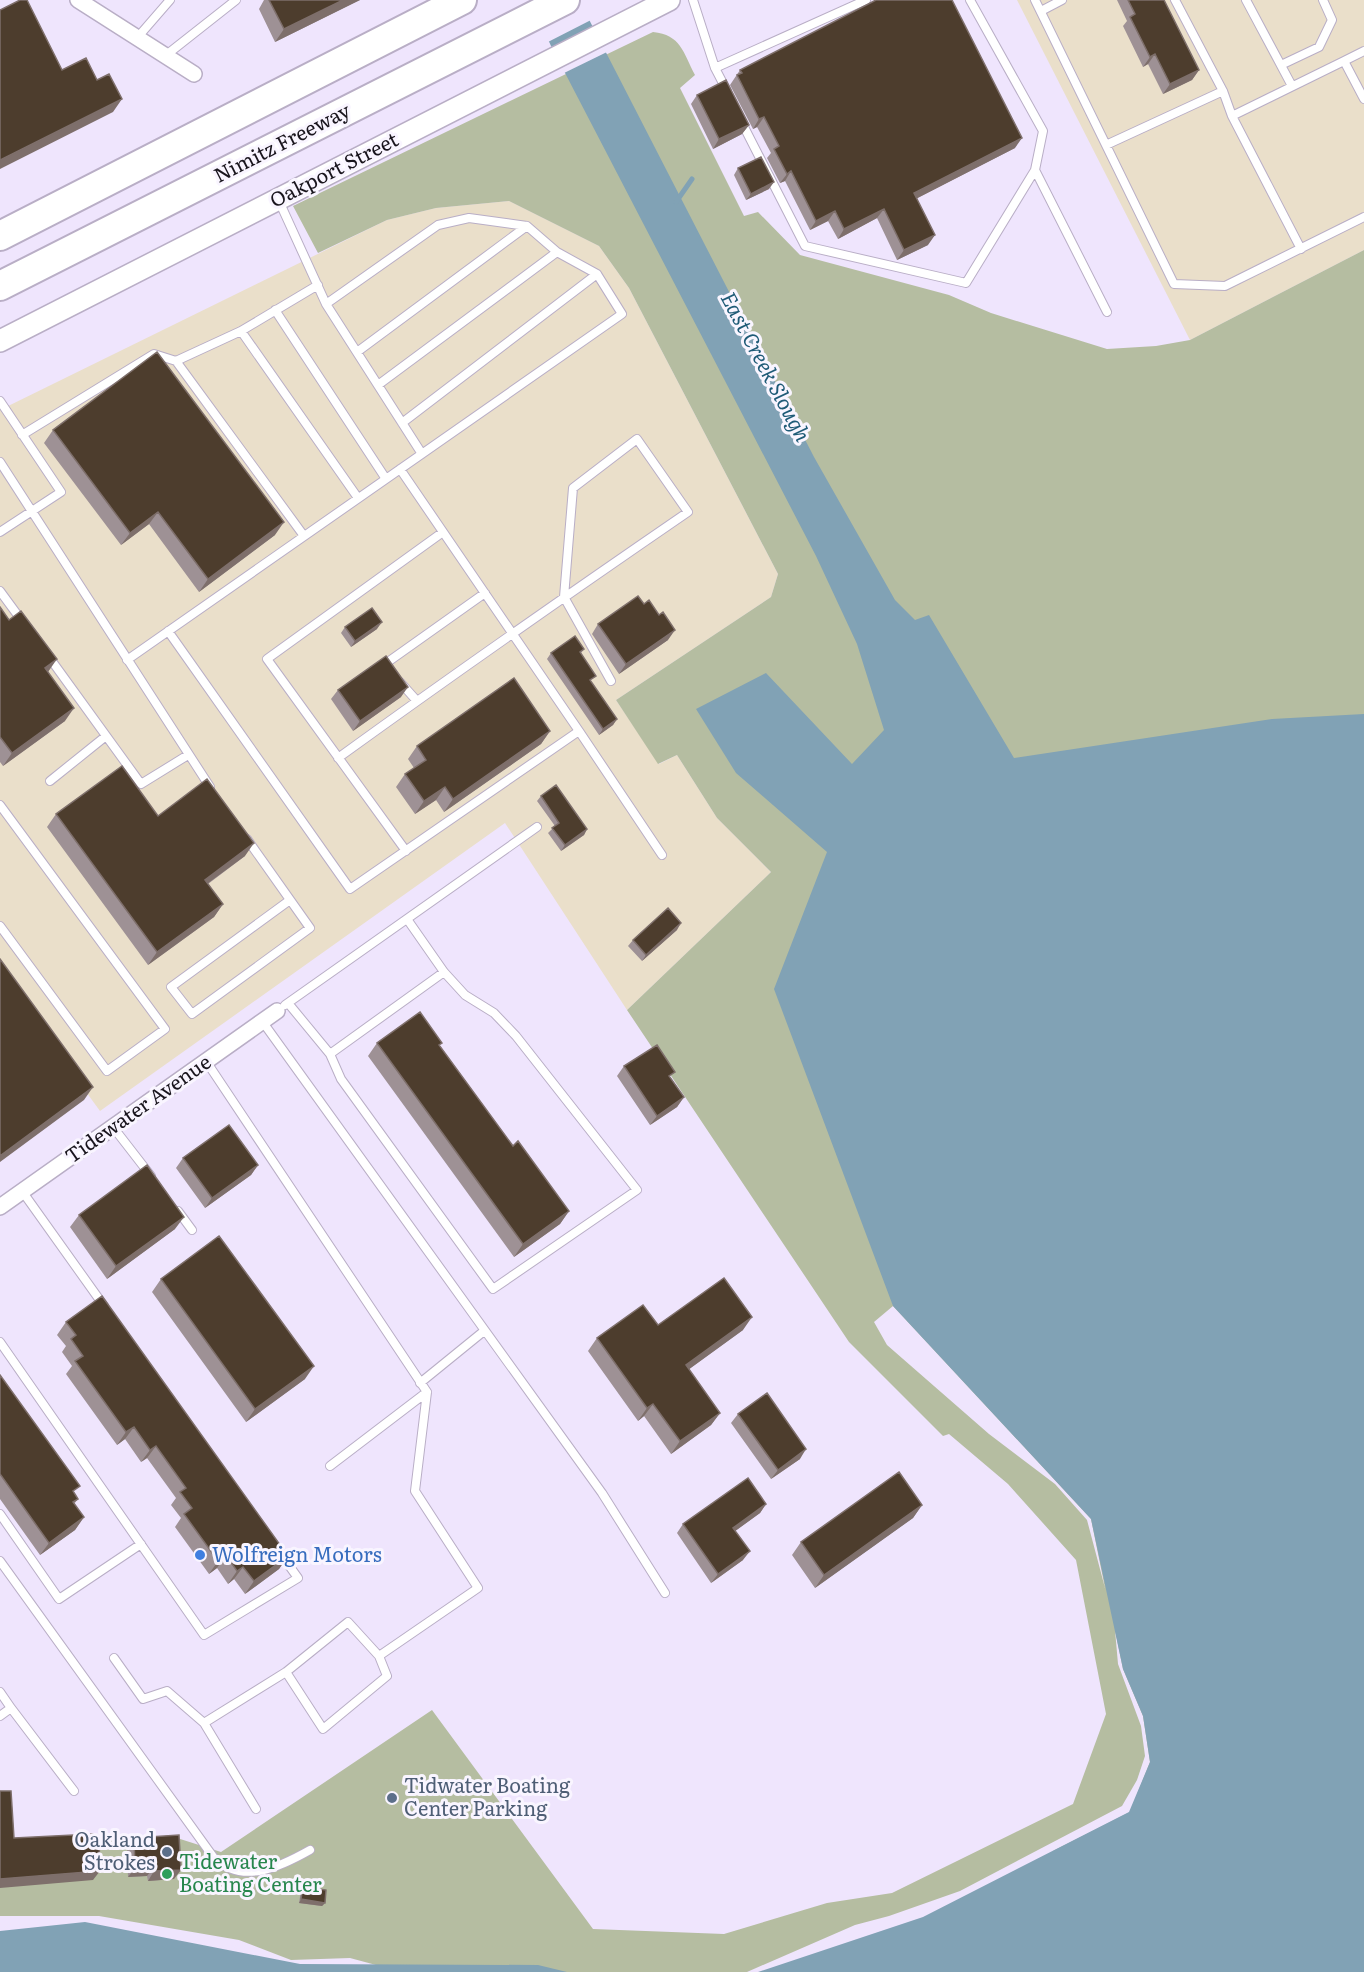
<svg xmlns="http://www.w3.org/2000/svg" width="1364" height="1972" font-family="Literata,serif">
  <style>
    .industrial { fill: #eadfca }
    .green { fill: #b5bda1; fill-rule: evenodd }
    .water { fill: #81a2b5 }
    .pier { fill: #efe5fd }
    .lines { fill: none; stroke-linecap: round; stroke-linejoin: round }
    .stream { stroke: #81a2b5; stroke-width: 5 }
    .lane-casing { stroke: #b9aec6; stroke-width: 10 }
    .street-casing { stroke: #b9aec6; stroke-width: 18 }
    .secondary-casing { stroke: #b9aec6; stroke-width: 24 }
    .highway-casing { stroke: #b9aec6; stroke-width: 32 }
    .lane { stroke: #fff; stroke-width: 8 }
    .street { stroke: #fff; stroke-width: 15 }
    .secondary { stroke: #fff; stroke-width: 21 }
    .highway { stroke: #fff; stroke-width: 28 }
    .wall { fill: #9e9195 }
    .shaded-wall { fill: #7e6f6b }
    .building { fill: #4d3d2d; stroke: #7e6f6b; stroke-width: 1.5 }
    .shop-dot { fill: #3f7fe0; stroke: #f9f5ff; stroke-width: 2 }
    .service-dot { fill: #5c6f8a; stroke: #f9f5ff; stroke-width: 2 }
    .leisure-dot { fill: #2e9e5b; stroke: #f9f5ff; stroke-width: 2 }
    .labels { text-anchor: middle; stroke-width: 6; stroke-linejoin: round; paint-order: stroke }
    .street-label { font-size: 20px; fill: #19151d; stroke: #f9f5ff }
    .shop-label { font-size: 20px; fill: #366cbe; stroke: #f9f5ff; text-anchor: start }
    .service-label { font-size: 20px; fill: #4e5e75; stroke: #f9f5ff; text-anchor: start }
    .leisure-label { font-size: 20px; fill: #27864d; stroke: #f9f5ff; text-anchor: start }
    .water-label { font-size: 21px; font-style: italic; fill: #1f5b77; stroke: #f9f5ff }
  </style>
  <rect width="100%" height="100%" fill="#efe5fd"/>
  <path class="industrial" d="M1017,0H1364V250L1190,340Z
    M509,201L599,246L629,288L778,574L771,597L616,700L659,764L677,755L717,818L771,872L627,1010L505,823L100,1111L0,974V410L387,220L436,208Z"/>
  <path class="green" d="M653,32C681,35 683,52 695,75L680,88L744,216L758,212L800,255L949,295L991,313L1107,349L1156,346L1190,340L1364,250V1972L1053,1851L1130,1812L1150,1762L1143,1716L1123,1669L1115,1630L1118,1664L1141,1726L1145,1756L1137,1780L1122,1806L960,1891L889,1916L855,1925L747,1972H402L350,1958L291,1960L239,1940L99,1916H0V1845L177,1838L221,1852L432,1710L593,1929L724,1934L827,1903L892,1893L1073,1804L1106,1714L1076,1560L1008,1484L949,1434L943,1436L849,1342L627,1010L771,872L717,818L677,755L658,764L616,700L771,597L778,574L629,288L599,246L509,201L436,208L387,220L318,253L293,206ZM893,1306L1091,1519L1105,1588L1087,1520L1055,1484L989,1434L887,1345L874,1322Z"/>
  <path class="water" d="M530,0H579L814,457L895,600L915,620L929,615L1014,758L1272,719L1364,714V1972H758L923,1917L1129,1812L1150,1762L1143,1716L1123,1669L1091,1519L893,1306L774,989L827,852L736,773L696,709L766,673L852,764L884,730L857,644L816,556L551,46Z
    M85,1922L300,1964L538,1965L567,1972H0V1931Z"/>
  <path class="pier" d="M527,0H582L591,20L546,43Z
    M595,29L607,52L562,74L550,51Z"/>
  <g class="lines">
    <path class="stream" d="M676,202L692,179"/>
    <defs>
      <path id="lane" d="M693,0L715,68L727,91
        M1035,0L1174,284L1225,286L1364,217
        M1246,0L1292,86
        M1041,11L1062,0
        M137,38L170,0
        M1364,51L1344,61L1364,99
        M165,56L236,0
        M1281,65L1319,47L1332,20L1323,0
        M715,68L866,0
        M1223,91L1232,116
        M741,121L805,246L966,283L1035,170L1043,131L970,0
        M1106,145L1223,91L1175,0
        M1035,170L1107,312
        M1301,249L1232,116L1344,61
        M318,285L241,331L358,498
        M326,304L422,454
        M275,310L386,479
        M241,331L176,361L304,536
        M357,352L527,226
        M378,385L557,252
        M0,401L61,492L0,532
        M402,423L597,274
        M22,435L154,354L176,361
        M0,462L210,787
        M0,591L22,621
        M168,631L350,889L579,731L400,469
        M49,657L141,784L188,755
        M127,660L622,314L597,274L557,252L527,226L469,218L438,225L326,304L279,201
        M387,666L385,664L485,593
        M400,682L417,701
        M579,731L662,855
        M338,758C454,674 570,593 688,512L637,439L573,488L564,597L611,681
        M50,781L106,736
        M0,805L165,1029L107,1071L0,926
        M247,839L310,928L192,1014L171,987L290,900
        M406,851L267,659L443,532
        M288,1003L330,1054L341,1079L493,1289L637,1190L516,1036L494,1013L465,995L444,972L407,919
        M285,1005L537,827
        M262,1021L602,1493L665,1593
        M330,1054L444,972
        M206,1061L427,1392L415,1491L478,1588L379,1656L387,1676L323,1729L286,1672L348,1622L379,1656
        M113,1127L151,1176
        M22,1191L104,1306
        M178,1211L192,1230
        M0,1342L204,1635L298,1578L280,1553
        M420,1383L484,1331
        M330,1466L427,1392
        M0,1514L59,1599L141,1544
        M0,1561L214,1858C243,1885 280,1867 310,1850
        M114,1658L143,1699L167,1691L204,1723
        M0,1692L11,1708L0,1716
        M11,1708L74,1791
        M256,1809L204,1723L286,1672"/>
      <path id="street" d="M78,0L194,74
        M0,1207L277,1011"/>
      <path id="secondary" d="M0,341L669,0"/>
      <path id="highway" d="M0,236L462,0
        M0,286L565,0"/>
    </defs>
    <use href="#lane" class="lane-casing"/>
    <use href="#street" class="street-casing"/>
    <use href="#secondary" class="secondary-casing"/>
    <use href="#highway" class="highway-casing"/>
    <use href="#lane" class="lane"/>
    <use href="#street" class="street"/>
    <use href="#secondary" class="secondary"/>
    <use href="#highway" class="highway"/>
  </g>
  <path class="wall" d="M264,0H360L275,42L259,9Z
    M1117,0H1164L1199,70L1192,80L1163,94L1148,64L1143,67L1123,26L1127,21Z
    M740,70L1015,148L917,198L928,245L897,260L877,218L838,239L828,221L810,230L785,181L780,183L767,158L771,153L757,127L753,129L730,85Z
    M697,95L749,125L742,134L713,149L691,104Z
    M738,168L769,189L746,200L734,175Z
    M53,430L275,535L199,592L149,524L121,545L44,443Z
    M0,607L48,672L65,721L3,766L0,762Z
    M598,624L668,640L619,674L592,634Z
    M345,627L377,629L351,647L341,633Z
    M584,649L581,653L591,682L617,719L613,725L599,735L547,659L551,653Z
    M338,690L401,697L353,731L331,699Z
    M550,731L541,744L444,812L436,800L415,814L396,787L405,774L414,768L408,759L417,746Z
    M541,796L587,829L584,835L561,851L548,833L555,826L537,801Z
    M56,814L158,816L245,856L208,884L223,904L214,917L148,965L47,827Z
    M677,930L642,961L628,946L633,940Z
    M377,1043L440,1046L513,1146L569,1211L560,1224L514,1257L368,1056Z
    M624,1066L671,1078L684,1097L677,1107L650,1125L617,1076Z
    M183,1158L258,1165L251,1175L205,1208L176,1168Z
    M79,1215L175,1229L107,1279L70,1227Z
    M161,1279L305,1379L246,1422L152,1292Z
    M66,1322L288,1556L279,1569L245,1594L234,1579L228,1584L217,1568L209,1574L175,1527L181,1518L171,1505L176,1498L147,1458L141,1462L125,1439L117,1445L66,1374L72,1366L62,1352L66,1346L57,1335Z
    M658,1325L743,1330L689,1369L720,1413L711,1425L671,1454L644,1416L638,1421L588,1351L597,1338Z
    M0,1375L78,1499L74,1504L84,1517L75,1530L40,1555L0,1499Z
    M738,1414L800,1459L771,1479L731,1423Z
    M766,1504L760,1513L735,1531L743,1560L711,1583L677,1533L683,1524Z
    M922,1505L913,1518L815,1588L792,1555L801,1542Z
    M134,1838L174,1879L148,1881L147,1876L128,1877L127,1848Z
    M303,1886L325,1903L322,1906L299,1903L301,1890Z"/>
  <path class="shaded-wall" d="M343,0H360L275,42L284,29Z
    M1155,54L1148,64L1143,67L1150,57Z
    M1199,70L1192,80L1163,94L1170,84Z
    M122,99L113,112L0,169V160Z
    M764,117L757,127L753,129L759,119Z
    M749,125L742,134L713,149L719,139Z
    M1022,138L1015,148L908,203L914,193Z
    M791,171L785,181L780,183L787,174Z
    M774,182L769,189L746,200L751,194Z
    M884,209L877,218L838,239L844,229Z
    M835,211L828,221L810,230L816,221Z
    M935,235L928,245L897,260L904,250Z
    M158,512L149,524L121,545L130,533Z
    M284,522L275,535L199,592L208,579Z
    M382,622L377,629L351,647L355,641Z
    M675,630L668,640L619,674L626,664Z
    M57,659L48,672L45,668Z
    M408,687L401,697L353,731L360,721Z
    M74,708L65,721L3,766L12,753Z
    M617,719L613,725L599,735L603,729Z
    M550,731L541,744L444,812L453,799Z
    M445,787L436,800L415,814L424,801Z
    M587,829L584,835L561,851L565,845Z
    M254,843L245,856L196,892L205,880Z
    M223,904L214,917L148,965L157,952Z
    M681,923L677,930L642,961L646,955Z
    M93,1087L84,1100L0,1162V1156Z
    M684,1097L677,1107L650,1125L657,1116Z
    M258,1165L251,1175L205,1208L212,1198Z
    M569,1211L560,1224L514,1257L523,1244Z
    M184,1217L175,1229L107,1279L116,1266Z
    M752,1317L743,1330L677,1378L686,1365Z
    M314,1366L305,1379L246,1422L255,1409Z
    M653,1404L644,1416L638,1421L647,1408Z
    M720,1413L711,1425L671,1454L680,1441Z
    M134,1427L125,1439L117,1445L126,1432Z
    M156,1446L147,1458L141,1462L150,1450Z
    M806,1449L800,1459L771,1479L778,1470Z
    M766,1504L760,1513L727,1537L733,1528Z
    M922,1505L913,1518L815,1588L824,1575Z
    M84,1517L75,1530L40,1555L49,1543Z
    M750,1551L743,1560L711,1583L718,1574Z
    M226,1555L217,1568L209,1574L218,1561Z
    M288,1556L279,1569L245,1594L254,1581Z
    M243,1567L234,1579L228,1584L237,1571Z
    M154,1867L147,1876L128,1877L135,1868Z
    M181,1870L174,1879L148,1881L154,1871Z
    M100,1871L93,1880L0,1888V1879Z
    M301,1899L325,1903L322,1906L299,1903Z"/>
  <path class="building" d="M20,0H27L62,70L86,58L97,80L109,74L122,99L0,160V10Z
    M269,0H343L284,29Z
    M876,0H952L1022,138L914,193L935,235L904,250L884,209L844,229L835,211L816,221L791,171L787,174L774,149L779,146L764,117L759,119L737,75L742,73L740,70Z
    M1128,0H1164L1199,70L1170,84L1155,54L1150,57L1130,17L1135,14Z
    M726,80L749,125L719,139L697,95Z
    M761,157L774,182L751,194L738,168Z
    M157,352L284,522L208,579L158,512L130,533L53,430Z
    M638,596L644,604L649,600L659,615L663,612L675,630L626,664L598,624Z
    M0,607L9,620L21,611L57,659L45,668L74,708L12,753L0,737Z
    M372,608L382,622L355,641L345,627Z
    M575,636L584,649L580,652L596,676L590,680L617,719L603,729L551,653Z
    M386,656L408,687L360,721L338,690Z
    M514,678L550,731L453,799L445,787L424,801L405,774L426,760L417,746Z
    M122,766L158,816L207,779L254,843L205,880L223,904L157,952L56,814Z
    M556,785L587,829L565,845L552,828L559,823L541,796Z
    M668,908L681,923L646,955L633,940Z
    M0,959L93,1087L0,1156Z
    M420,1012L442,1043L439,1045L513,1146L518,1141L569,1211L523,1244L377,1043Z
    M657,1045L675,1072L669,1076L684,1097L657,1116L624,1066Z
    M229,1125L258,1165L212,1198L183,1158Z
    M147,1165L184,1217L116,1266L79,1215Z
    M219,1236L314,1366L255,1409L161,1279Z
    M724,1278L752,1317L686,1365L720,1413L680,1441L653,1404L647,1408L597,1338L643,1305L658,1325Z
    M102,1296L288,1556L254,1581L243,1567L237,1571L226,1555L218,1561L184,1514L192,1508L180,1492L186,1488L156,1446L150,1450L134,1427L126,1432L75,1361L83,1356L71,1339L76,1335L66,1322Z
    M0,1375L80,1486L73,1491L78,1499L73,1502L84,1517L49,1543L0,1474Z
    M767,1393L806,1449L778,1470L738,1414Z
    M899,1472L922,1505L824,1575L801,1542Z
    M748,1478L766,1504L733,1528L750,1551L718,1574L683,1524Z
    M0,1791H11L14,1838L93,1834V1841L99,1840L100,1871L0,1879Z
    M179,1835L181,1870L154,1871V1867L135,1868L134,1838Z
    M303,1886L326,1890L325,1903L301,1899Z"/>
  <circle class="shop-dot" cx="200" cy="1555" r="6"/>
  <g class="service-dot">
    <circle cx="392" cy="1798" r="6"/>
    <circle cx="167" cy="1852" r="6"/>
  </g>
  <circle class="leisure-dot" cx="167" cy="1874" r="6"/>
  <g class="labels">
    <g class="street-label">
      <text transform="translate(282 143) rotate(-27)" y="7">Nimitz Freeway</text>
      <text transform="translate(334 170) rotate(-27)" y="7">Oakport Street</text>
      <text transform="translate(138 1109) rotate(-35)" y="7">Tidewater Avenue</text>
    </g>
    <g class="shop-label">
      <text x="212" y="1562">Wolfreign Motors</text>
    </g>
    <g class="service-label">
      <text x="404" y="1793">Tidwater Boating<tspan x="404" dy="23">Center Parking</tspan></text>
      <text x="155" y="1847" text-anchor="end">Oakland<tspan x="155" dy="23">Strokes</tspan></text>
    </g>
    <g class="leisure-label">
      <text x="179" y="1869">Tidewater<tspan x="179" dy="23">Boating Center</tspan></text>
    </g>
    <g class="water-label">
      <text transform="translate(765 367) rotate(62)" y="7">East Creek Slough</text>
    </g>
  </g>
</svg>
